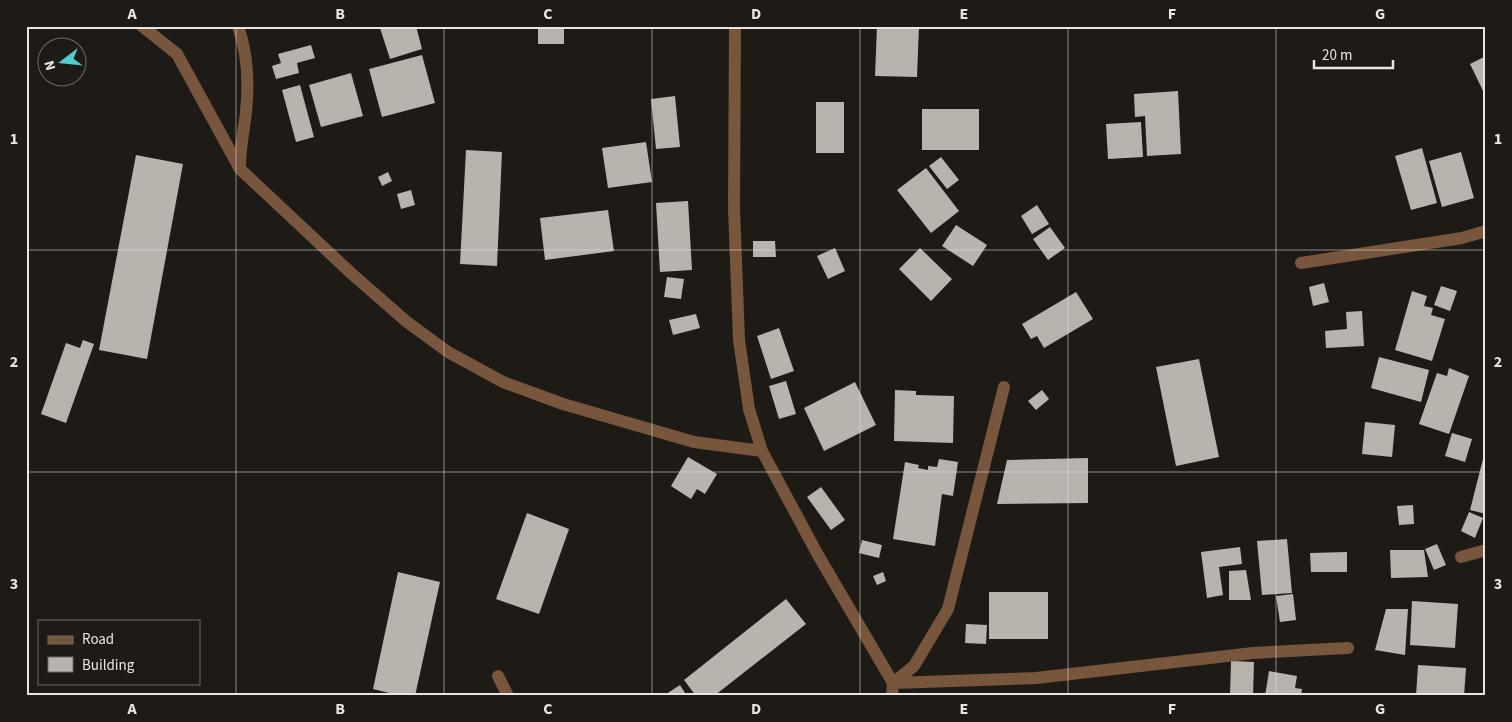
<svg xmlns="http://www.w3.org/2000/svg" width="1512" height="722" font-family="'Source Sans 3',sans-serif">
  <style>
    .building { fill: #b7b4ad }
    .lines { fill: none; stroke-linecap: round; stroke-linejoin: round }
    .minor { stroke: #77563d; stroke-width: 12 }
    .grid { fill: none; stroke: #e8e6e3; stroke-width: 1; stroke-opacity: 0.55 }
    .neatline { fill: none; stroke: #e8e6e3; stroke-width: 2 }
    .grid-label { font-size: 16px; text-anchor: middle; font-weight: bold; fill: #e8e6e3 }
  </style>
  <rect width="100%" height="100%" fill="#1e1b16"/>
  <path class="building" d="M385,26H416L422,49L390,59L380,28Z
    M538,26H564V44H538Z
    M877,26H919L917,77L875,76Z
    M311,45L315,58L297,63L299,73L276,79L272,66L281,63L278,54Z
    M422,55L435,103L382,117L369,69Z
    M1486,56V97L1470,64Z
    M351,73L363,116L321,127L309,85Z
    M300,85L314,137L296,142L282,90Z
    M1178,91L1181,154L1147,156L1145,116L1135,117L1134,94Z
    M675,96L680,147L656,149L651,99Z
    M816,102H844V153H816Z
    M922,109H979V150H922Z
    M1141,122L1143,157L1108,159L1106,124Z
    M646,142L652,182L608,188L602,148Z
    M1422,148L1437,203L1411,210L1395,156Z
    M466,150L502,152L497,266L460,264Z
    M1461,152L1474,198L1442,207L1429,161Z
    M136,155L183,164L147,359L99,350Z
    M941,157L959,180L947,189L929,166Z
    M926,168L959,211L931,233L897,190Z
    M388,172L392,181L382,186L378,177Z
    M411,190L415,205L401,209L397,194Z
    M688,201L692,270L660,272L656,203Z
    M1037,205L1049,224L1032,234L1021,216Z
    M608,210L614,251L545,260L540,218Z
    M956,225L987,245L973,266L942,246Z
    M1050,227L1065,248L1048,260L1033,239Z
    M753,241H775L776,257H753Z
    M835,248L845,271L828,279L817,256Z
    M920,248L952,279L931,301L899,269Z
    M667,277L684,279L681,299L664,297Z
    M1324,283L1329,302L1313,306L1309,287Z
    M1441,286L1457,291L1450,311L1434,305Z
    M1412,291L1427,296L1424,306L1433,308L1431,315L1445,319L1432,361L1395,350Z
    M1076,292L1093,319L1044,348L1037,336L1031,339L1022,324Z
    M1362,311L1364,346L1326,348L1325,331L1347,329L1346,312Z
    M696,314L700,328L673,335L669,320Z
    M779,328L794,371L771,379L757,336Z
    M83,340L94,344L66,423L41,414L66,343L80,348Z
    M1379,357L1429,370L1421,402L1371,388Z
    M1199,359L1219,457L1176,466L1156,367Z
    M1449,368L1469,376L1449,434L1419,424L1437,373L1447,376Z
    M786,381L796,414L779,419L769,386Z
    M855,382L876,425L824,451L804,408Z
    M895,390L916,391V395L954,396L953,443L894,441Z
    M1042,390L1049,399L1036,410L1028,401Z
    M1365,422L1395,425L1392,457L1362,454Z
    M1452,433L1472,439L1465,462L1445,456Z
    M688,457L717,474L705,494L697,489L691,499L671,486Z
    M1088,458V503L997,504L1007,460Z
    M939,459L958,462L953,496L942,494L935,546L893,539L905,462L919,465L918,468L928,470V466L937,467Z
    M1483,459H1486V514L1470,510Z
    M821,487L845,520L831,530L807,497Z
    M1413,505L1414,524L1399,525L1397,506Z
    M1469,512L1483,518L1475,538L1461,531Z
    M527,513L569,529L539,614L496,599Z
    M1287,539L1292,593L1262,595L1257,541Z
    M862,540L882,545L879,558L859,553Z
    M1437,544L1446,565L1434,570L1425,549Z
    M1240,547L1242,564L1219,567L1223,595L1207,598L1201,552Z
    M1390,550H1424L1428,577L1391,578Z
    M1347,552V572H1311L1310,553Z
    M1246,570L1251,600H1229V571Z
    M398,572L440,582L415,696H401L373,689Z
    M883,572L886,581L877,585L873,576Z
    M989,592H1048V639H989Z
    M1293,594L1296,620L1280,622L1276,596Z
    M786,599L806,624L714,696H696L684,680Z
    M1412,601L1458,604L1455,648L1410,645Z
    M1386,609H1408L1405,655L1375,650Z
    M966,624L987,625L986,644L965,643Z
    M1231,661L1254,662L1253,696H1230Z
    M1418,665L1466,668L1464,696H1416Z
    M1269,671L1297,676L1295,688L1302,689L1301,696H1265Z
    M680,685L687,696H663Z"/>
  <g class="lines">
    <path class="minor" d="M142,26L177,54L240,169L352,274L407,322L448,352L503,382L563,404L694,442L762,451
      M238,26C247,52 249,84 246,112C244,130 240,148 240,166
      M735,26L734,208L739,340L749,409L762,451L818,555L893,683L892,696
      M1301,263L1462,238L1486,231
      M1461,557L1486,550
      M498,676L508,696
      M893,683L1036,678L1253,653L1348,648
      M893,683L914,666L948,609L1004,387"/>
  </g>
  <path class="grid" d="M236,26V696M444,26V696M652,26V696M860,26V696M1068,26V696M1276,26V696M26,250H1486M26,472H1486"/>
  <rect width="1512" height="722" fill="none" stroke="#1e1b16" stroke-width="55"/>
  <rect x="38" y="620" width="162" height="65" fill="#1e1b16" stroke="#6f6c68"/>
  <rect x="48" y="636" width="25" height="8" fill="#77563d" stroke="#6f6c68"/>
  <text x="82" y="644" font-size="15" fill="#e8e6e3">Road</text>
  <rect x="48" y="657" width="25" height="15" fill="#b7b4ad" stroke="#6f6c68"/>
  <text x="82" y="670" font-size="15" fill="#e8e6e3">Building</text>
  <g transform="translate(62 62) rotate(254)"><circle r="24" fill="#1e1b16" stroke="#6f6c68"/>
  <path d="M0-4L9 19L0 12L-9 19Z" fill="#52cdcc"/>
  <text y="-8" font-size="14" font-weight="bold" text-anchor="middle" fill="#e8e6e3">N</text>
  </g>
  <path d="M1314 60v8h79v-8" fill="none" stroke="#e8e6e3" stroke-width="2.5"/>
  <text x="1322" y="60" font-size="15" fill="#e8e6e3" stroke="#1e1b16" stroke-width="4" paint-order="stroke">20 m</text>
  <rect x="28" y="28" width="1456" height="666" class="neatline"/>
  <g class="grid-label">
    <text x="132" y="19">A</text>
    <text x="340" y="19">B</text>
    <text x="548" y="19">C</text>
    <text x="756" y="19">D</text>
    <text x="964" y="19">E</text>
    <text x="1172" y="19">F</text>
    <text x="1380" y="19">G</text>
    <text x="14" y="144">1</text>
    <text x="1498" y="144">1</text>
    <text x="14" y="367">2</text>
    <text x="1498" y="367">2</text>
    <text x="14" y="589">3</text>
    <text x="1498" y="589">3</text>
    <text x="132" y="714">A</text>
    <text x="340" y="714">B</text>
    <text x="548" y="714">C</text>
    <text x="756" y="714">D</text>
    <text x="964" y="714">E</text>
    <text x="1172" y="714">F</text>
    <text x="1380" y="714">G</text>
  </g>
</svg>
